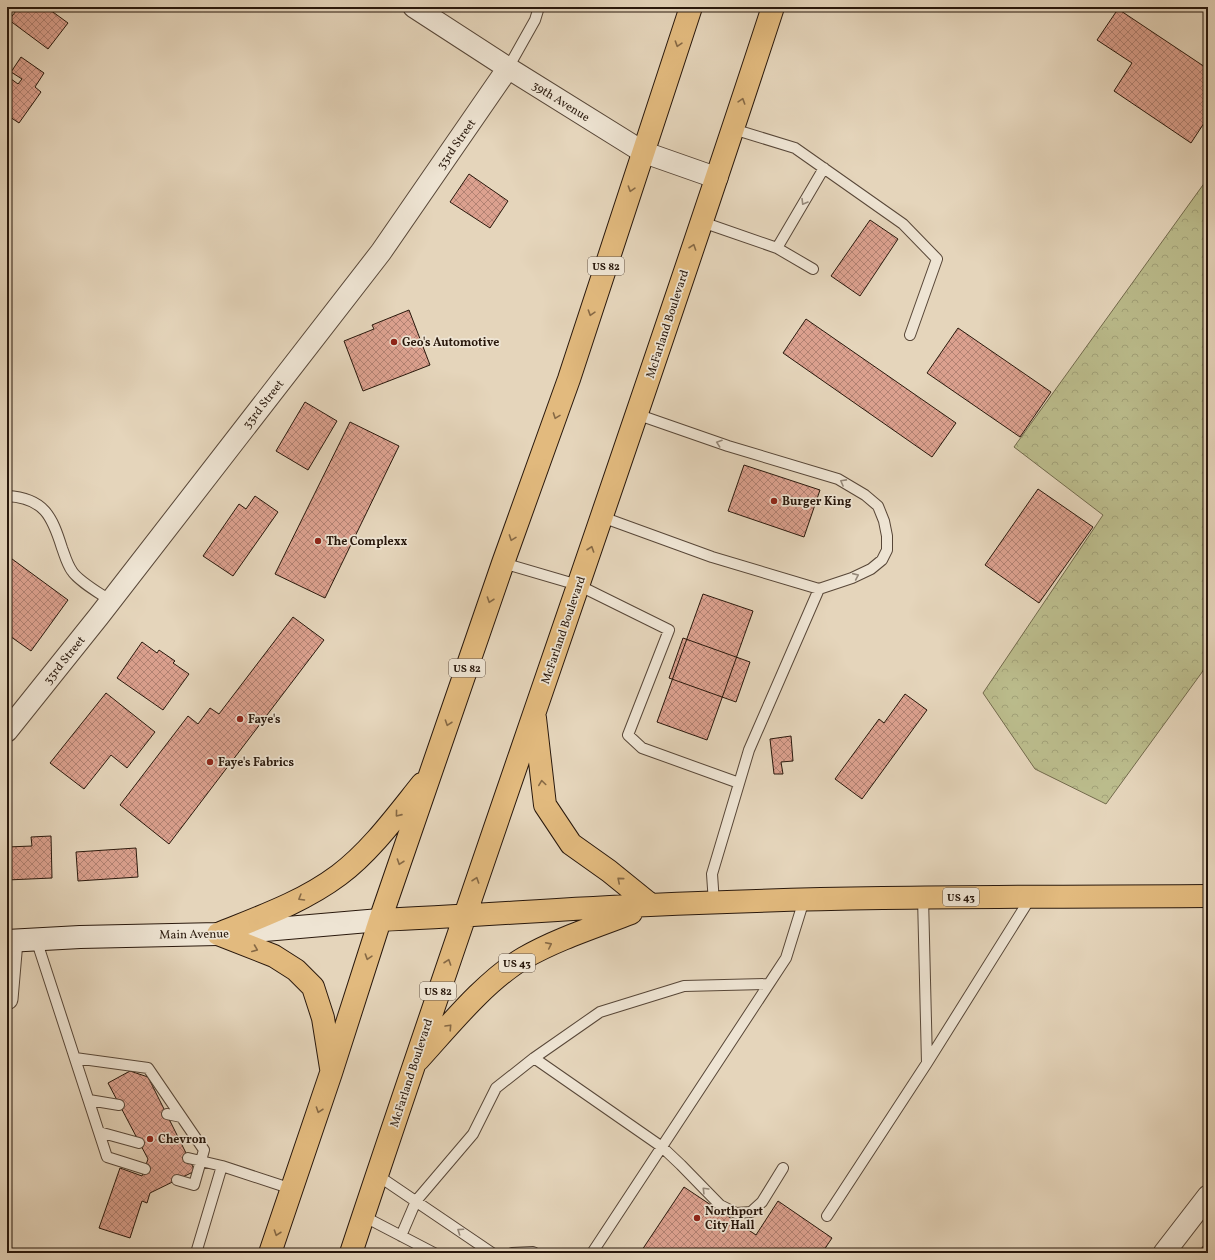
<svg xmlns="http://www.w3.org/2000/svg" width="1215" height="1260" font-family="Vollkorn,serif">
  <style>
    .forest { fill: url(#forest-crowns); stroke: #726a4c }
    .building { fill: url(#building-cross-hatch); stroke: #29180c }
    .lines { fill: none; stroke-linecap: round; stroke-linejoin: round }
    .service-casing { stroke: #584738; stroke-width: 12 }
    .minor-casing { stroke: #584738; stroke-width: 23 }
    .secondary-casing { stroke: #29180c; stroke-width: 24 }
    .trunk-casing { stroke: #29180c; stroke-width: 24 }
    .service { stroke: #eee4d3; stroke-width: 10 }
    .minor { stroke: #eee4d3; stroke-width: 21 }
    .secondary { stroke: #eee4d3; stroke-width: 22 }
    .trunk { stroke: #e2ba7e; stroke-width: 22 }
    .oneway { stroke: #866945 }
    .oneway2 { stroke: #958879 }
    .poi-dot { fill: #8f2418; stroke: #eee4d3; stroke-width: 1.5 }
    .labels { text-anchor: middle; stroke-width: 3.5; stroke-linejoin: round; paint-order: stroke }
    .shield { fill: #eee4d3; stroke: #645548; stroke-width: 1 }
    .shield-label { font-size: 11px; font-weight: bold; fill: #29180c }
    .street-label { font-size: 12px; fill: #29180c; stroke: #eee4d3 }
    .poi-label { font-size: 12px; font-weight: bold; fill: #29180c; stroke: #eee4d3; text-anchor: start }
  </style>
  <defs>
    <pattern id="forest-crowns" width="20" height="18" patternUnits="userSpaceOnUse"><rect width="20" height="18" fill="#bbbc8c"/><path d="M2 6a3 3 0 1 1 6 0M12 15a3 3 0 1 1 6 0" fill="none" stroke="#a1a178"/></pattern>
    <pattern id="building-cross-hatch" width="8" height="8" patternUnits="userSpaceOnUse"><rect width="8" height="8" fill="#dca18f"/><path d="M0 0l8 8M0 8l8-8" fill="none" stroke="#b28273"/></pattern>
  </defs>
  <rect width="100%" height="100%" fill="#e5d5bb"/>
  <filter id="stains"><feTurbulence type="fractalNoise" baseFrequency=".005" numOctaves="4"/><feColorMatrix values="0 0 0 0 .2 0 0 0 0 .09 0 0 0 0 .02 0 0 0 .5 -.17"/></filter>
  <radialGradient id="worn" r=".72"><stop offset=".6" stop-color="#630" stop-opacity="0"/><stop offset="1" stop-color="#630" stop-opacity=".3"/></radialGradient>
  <path class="forest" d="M1208,178V664L1106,804L1035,769L983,693L1103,515L1014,447Z"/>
  <path class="building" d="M11,7H46L68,23L48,49L9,20L16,11Z
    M1118,9L1208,69V117L1191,143L1114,91L1132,63L1097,40Z
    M21,57L44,73L35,87L41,92L19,123L7,115V76L18,84L22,79L11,72Z
    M469,174L508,201L490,228L450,202Z
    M870,220L898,239L860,296L831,276Z
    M409,310L430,365L363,391L344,341L374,329L372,325Z
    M806,319L956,423L932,457L783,353Z
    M958,328L1051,392L1020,437L927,373Z
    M305,402L337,421L308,470L276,451Z
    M350,422L399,446L325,598L275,574Z
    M744,465L820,490L804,537L728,511Z
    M1038,489L1093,527L1039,603L985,565Z
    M255,496L278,512L233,576L203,556L239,504L246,509Z
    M8,556L68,600L31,651L7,634Z
    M703,594L753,611L707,740L657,722Z
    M293,617L324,640L169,844L120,805L188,716L198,724L210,708L219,714Z
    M683,638L750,662L736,702L669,678Z
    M142,642L157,653L159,650L175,661L173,663L189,674L163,710L117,678Z
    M106,693L155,732L127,768L111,755L84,789L50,763Z
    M905,694L927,710L862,799L835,779L879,719L884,723Z
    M791,736L793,761L781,762L783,774H774L770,739Z
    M51,836L52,878L7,880V847L32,846L31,837Z
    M136,848L138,877L78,881L76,852Z
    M130,1071L148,1077L195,1171L150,1193L147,1203L142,1201L130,1238L99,1228L120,1168L142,1176L148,1159L108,1083Z
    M684,1187L756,1235L778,1201L832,1238L822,1253H640Z
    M1208,1240V1253H1198Z"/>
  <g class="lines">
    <defs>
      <path id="service" d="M508,68L535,20L539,7
        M733,129L795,148L903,224L937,259L910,335
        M702,222L777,248
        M813,269L777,248L824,168
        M7,496C44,498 52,516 62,548C65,556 67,564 72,571C78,581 101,594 111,601
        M602,517L712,557L819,589L852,578L871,569L882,560L887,550V536L884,521L878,506L865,495L838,479L728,446L636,414
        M503,563L578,585L669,630L628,735L642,748L739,783
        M923,897L927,1063
        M714,903L712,874L749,750L819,589
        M36,939L107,1157L145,1169
        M75,1058L148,1068L204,1150L194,1185L177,1180
        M534,1058L600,1012L684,986L768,984
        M89,1100L119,1105
        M167,1114L181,1117
        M99,1132L139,1143
        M188,1158L222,1166
        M377,1175L492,1253
        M363,1216L434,1253
        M827,1216L927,1063L1031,897
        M401,1236L416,1201L473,1134L496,1088L534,1058L662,1147L681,1165L720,1205L736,1213L751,1212L762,1202L783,1168
        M196,1253L222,1166L292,1189
        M512,1253L533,1252L535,1253
        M592,1253L786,958L804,900"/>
      <path id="minor" d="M414,7L508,68L643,152L717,178
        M7,731L99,616L381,252L508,68
        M7,999L12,941
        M1164,1253L1208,1196"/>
      <path id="secondary" d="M7,941L80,937L218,934L380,920"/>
      <path id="trunk" d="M535,718L545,805L571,844L609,871L651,905
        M380,920C470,916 560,909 650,905C836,896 1022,897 1208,896
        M218,934C260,917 303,902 339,875C371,851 397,815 422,784
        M218,934L274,956L296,970L313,987L323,1018L331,1068
        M418,1060C449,1026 485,981 524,958C557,939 595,927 631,913
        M270,1253L331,1073L380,920L503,563L569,379L691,7
        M351,1253C489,837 637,424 773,7"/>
    </defs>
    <use href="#service" class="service-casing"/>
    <use href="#minor" class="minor-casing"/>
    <use href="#secondary" class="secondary-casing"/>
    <use href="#trunk" class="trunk-casing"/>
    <use href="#service" class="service"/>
    <use href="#minor" class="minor"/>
    <use href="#secondary" class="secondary"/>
    <use href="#trunk" class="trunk"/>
  </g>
  <defs><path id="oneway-chevron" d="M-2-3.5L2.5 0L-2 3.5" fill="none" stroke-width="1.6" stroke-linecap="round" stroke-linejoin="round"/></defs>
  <g class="oneway">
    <use href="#oneway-chevron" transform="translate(678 44) rotate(108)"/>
    <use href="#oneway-chevron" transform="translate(742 101) rotate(-72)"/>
    <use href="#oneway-chevron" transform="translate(631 189) rotate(108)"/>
    <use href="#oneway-chevron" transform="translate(693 247) rotate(-71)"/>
    <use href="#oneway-chevron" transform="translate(591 313) rotate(108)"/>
    <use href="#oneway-chevron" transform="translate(556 416) rotate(110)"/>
    <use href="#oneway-chevron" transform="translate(512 538) rotate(110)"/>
    <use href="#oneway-chevron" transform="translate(591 549) rotate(-71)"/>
    <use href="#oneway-chevron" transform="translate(490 600) rotate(109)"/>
    <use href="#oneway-chevron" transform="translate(448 723) rotate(109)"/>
    <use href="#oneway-chevron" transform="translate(542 783) rotate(-98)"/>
    <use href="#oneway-chevron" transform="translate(398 814) rotate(129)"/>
    <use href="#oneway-chevron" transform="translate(400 862) rotate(109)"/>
    <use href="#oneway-chevron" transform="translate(476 880) rotate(-71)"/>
    <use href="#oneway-chevron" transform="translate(620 880) rotate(-140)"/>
    <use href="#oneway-chevron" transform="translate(301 898) rotate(149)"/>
    <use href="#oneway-chevron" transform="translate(549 945) rotate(-26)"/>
    <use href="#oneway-chevron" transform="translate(255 949) rotate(22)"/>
    <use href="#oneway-chevron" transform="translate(368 957) rotate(108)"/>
    <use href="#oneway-chevron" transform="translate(448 962) rotate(-71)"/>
    <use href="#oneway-chevron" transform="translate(449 1027) rotate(-47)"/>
    <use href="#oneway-chevron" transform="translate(319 1110) rotate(109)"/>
    <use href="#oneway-chevron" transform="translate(277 1233) rotate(109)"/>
  </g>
  <g class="oneway2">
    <use href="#oneway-chevron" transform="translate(804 202) rotate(121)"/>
    <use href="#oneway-chevron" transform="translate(719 443) rotate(-161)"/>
    <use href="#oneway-chevron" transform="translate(843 482) rotate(-151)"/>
    <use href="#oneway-chevron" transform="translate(856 576) rotate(-24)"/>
    <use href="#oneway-chevron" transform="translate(705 1190) rotate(-135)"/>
    <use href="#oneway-chevron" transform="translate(460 1231) rotate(-146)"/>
  </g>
  <g class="poi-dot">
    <circle cx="394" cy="342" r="4"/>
    <circle cx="774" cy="501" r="4"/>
    <circle cx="318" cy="541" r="4"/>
    <circle cx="240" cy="719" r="4"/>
    <circle cx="210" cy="762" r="4"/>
    <circle cx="150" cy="1139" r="4"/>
    <circle cx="697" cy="1218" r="4"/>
  </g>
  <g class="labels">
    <g class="shield">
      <rect x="588" y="257" width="36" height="18" rx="3"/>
      <rect x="449" y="659" width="36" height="18" rx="3"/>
      <rect x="943" y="888" width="36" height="18" rx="3"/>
      <rect x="499" y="954" width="36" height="18" rx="3"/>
      <rect x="420" y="982" width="36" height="18" rx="3"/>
    </g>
    <g class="shield-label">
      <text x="606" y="270">US 82</text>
      <text x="467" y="672">US 82</text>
      <text x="961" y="901">US 43</text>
      <text x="517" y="967">US 43</text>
      <text x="438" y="995">US 82</text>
    </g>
    <g class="street-label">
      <text transform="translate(561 101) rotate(32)" y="4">39th Avenue</text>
      <text transform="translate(456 144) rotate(-55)" y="4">33rd Street</text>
      <text transform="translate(667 324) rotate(-72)" y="4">McFarland Boulevard</text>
      <text transform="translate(263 404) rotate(-52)" y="4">33rd Street</text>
      <text transform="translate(563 630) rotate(-71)" y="4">McFarland Boulevard</text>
      <text transform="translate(64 660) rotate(-51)" y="4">33rd Street</text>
      <text transform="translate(194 934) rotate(-1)" y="4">Main Avenue</text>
      <text transform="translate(411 1073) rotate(-72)" y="4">McFarland Boulevard</text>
    </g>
    <g class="poi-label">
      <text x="402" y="346">Geo's Automotive</text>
      <text x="782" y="505">Burger King</text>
      <text x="326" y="545">The Complexx</text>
      <text x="248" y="723">Faye's</text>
      <text x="218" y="766">Faye's Fabrics</text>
      <text x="158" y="1143">Chevron</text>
      <text x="705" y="1215">Northport<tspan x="705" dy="14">City Hall</tspan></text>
    </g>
  </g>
  <rect width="1215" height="1260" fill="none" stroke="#e5d5bb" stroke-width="24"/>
  <rect x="8" y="8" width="1199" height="1244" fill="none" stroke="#29180c" stroke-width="2"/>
  <rect x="12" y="12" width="1191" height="1236" fill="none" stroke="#29180c"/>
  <rect width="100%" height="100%" filter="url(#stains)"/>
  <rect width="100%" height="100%" fill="url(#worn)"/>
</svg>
